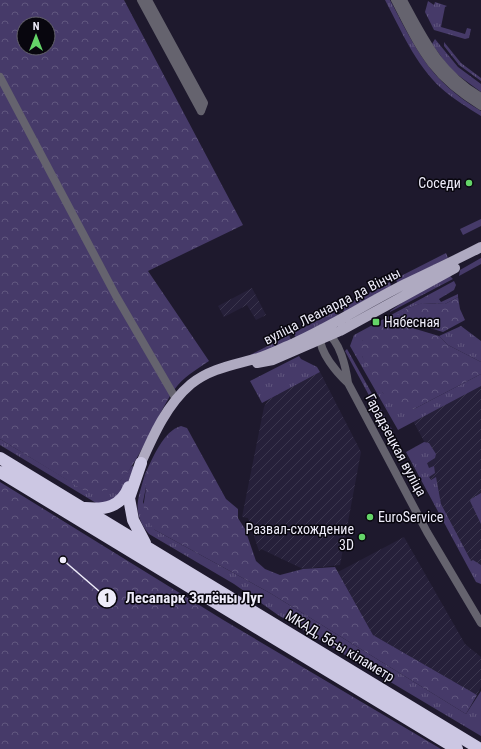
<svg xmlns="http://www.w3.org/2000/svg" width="481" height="749" font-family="'Roboto Condensed',sans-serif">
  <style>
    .industrial { fill: url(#industrial-furrows) }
    .grass { fill: url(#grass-tufts) }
    .forest { fill: url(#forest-crowns); fill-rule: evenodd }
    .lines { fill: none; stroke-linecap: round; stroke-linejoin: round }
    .minor { stroke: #65636e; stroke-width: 8 }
    .major { stroke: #afaac1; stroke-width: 10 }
    .highway { stroke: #ccc7e3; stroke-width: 12 }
    .poi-dot { fill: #64d468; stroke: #08060e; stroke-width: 1.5 }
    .labels { text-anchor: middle; stroke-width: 3; stroke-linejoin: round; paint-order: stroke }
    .poi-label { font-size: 14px; fill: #eeecfa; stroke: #08060e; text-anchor: end }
    .street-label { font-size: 14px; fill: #eeecfa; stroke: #08060e }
    .leader { fill: none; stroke: #eeecfa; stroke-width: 1.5 }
    .callout-dot { fill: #eeecfa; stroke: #08060e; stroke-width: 1.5 }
    .mark-label { font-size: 12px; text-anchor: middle; font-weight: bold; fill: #111 }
    .callout-label { font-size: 15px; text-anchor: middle; font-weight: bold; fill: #eeecfa; stroke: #08060e; stroke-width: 3; stroke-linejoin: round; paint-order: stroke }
  </style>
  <defs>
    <pattern id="industrial-furrows" width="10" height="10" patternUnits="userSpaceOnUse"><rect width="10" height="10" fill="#26203a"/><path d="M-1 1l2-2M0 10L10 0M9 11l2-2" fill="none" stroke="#3b364e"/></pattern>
    <pattern id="grass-tufts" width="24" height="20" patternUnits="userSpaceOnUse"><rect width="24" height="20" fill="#463a69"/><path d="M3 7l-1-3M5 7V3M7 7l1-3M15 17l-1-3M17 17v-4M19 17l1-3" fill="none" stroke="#61577f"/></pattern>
    <pattern id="forest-crowns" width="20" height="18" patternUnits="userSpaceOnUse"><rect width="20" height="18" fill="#463a69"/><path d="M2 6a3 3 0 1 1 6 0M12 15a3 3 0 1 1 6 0" fill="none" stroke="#61577f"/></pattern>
  </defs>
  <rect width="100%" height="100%" fill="#1e192d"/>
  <path class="industrial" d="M252,288L266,315L256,320L247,305L224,317L218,306Z
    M320,372L361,452L340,565L303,569L261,549L259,551L248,518L242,517L264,407L268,400Z
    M481,382V577L476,576L422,473L425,443L413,421Z
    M404,537L465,644L481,657V687L477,695L373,635L338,572Z"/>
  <path class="grass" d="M385,0H390C417,51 429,80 481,111V116C467,107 453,99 441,88C415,64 401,30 385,0Z
    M428,1L434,5L435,2L447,6L445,7L441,27L465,34L467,28L471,29L469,38L465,39L434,30L425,12Z
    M435,39L458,67L481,84V92L451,70L432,44Z
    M444,42L461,63L481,78V81L459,65L444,46Z
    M481,219V226L463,235L460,229Z
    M446,253L448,258L398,283L395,279Z
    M481,258V264L459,276L460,270Z
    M450,276L453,279L390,312V311L413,295Z
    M454,281L456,285L454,290L439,299L441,302L458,294V297L445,304L423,303L406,309L397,318L384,322L362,341V356L383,393L414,409L481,374V386L398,430L350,346L354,335Z
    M390,282L391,286L344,312L342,307Z
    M336,311L338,315L297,339L293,333Z
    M461,326L481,341V362L448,345L439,336Z
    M289,335L292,342L260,354L248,356Z
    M347,349L394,433L389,435L382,430L372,401L345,351Z
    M299,356L301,359L317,367L320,372L262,403L250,381Z
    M0,439L86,491L120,481L132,466L134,467L122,498L101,506L0,445Z
    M424,442L429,443L436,454L435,458L427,463L429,468L434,466L435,473L429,477L431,480L436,477L441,504L471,561L473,560L481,565V584L476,582L406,452Z
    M145,474L147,482L143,502L155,530L270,593L466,714L481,691V736L278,615L234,584L149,534C131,512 138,499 145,474Z
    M481,493V524L470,501L471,499Z"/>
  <path class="forest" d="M0,0H124L243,225L148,271L209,361C196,370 183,377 174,390C157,413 134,478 110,489C102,492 93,491 85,491L0,439ZM24,24H48V48H24Z
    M458,297L460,309L465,320L443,332L397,318L398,315L406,309L422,303L445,304Z
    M389,321L439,336L448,345L481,362V374L414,409C404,407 397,405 389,399C380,392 375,381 370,371C367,365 362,359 361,352C359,335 374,323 389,321Z
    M181,426L187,428L226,499L238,509V518L245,529L256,561L265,569L280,575L303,569L335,567L373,635L477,695L466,714L270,593L155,530C134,506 150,499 145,474C153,458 163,431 181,426Z
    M0,482L225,621L441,749H0Z"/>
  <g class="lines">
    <path class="minor" d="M141,0L201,111
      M148,0L204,103L201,111
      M395,0C421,50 431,75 481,106
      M403,0C425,41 440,73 481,97
      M0,77L116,296L176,399
      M326,333C340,340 346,368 348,383L427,532L481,623
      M320,336C319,352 337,373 348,383"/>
    <path class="major" d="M257,363L273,360L340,331L455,268
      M141,463C153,436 167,404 191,384C211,368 234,365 258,358C270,354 282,348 294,343C332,326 367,303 405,284C430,272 456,260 481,247"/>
    <path class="highway" d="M0,458L480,749
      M141,463L129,498L133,520L145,543
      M0,472L457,749
      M85,508C105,510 121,507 129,487"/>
  </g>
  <g class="poi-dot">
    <circle cx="469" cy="183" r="4"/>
    <rect x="372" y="318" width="8" height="8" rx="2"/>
    <circle cx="370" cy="517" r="4"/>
    <circle cx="362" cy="537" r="4"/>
  </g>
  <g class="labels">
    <g class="poi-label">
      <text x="461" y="188">Соседи</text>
      <text x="384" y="327" text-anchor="start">Нябесная</text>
      <text x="378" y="522" text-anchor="start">EuroService</text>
      <text x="354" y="534">Развал-схождение<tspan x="354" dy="16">3D</tspan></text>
    </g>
    <g class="street-label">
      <text transform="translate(332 306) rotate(-27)" y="5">вуліца Леанарда да Вінчы</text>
      <text transform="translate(396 445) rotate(62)" y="5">Гарадзецкая вуліца</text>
      <text transform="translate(340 646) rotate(31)" y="5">МКАД, 56-ы кіламетр</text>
    </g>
  </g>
  <path class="leader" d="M63 560L107 598"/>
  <g class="callout-dot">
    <circle cx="63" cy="560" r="4"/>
    <circle cx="107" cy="598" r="10"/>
  </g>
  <g class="mark-label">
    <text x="107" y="602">1</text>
  </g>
  <g class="callout-label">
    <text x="194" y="603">Лесапарк Зялёны Луг</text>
  </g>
  <g transform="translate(36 36)"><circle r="19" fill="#08060e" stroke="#64626c"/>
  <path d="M0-3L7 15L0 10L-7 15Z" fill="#64d468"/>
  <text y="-6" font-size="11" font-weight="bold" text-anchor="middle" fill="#eeecfa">N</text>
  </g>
</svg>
